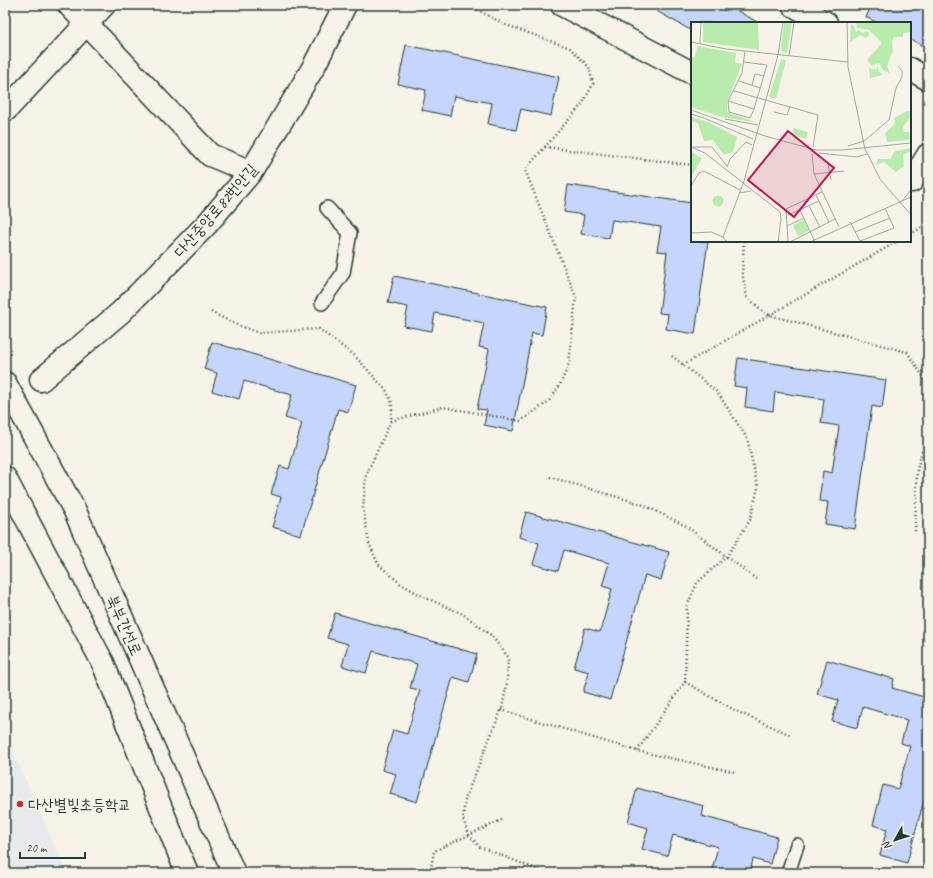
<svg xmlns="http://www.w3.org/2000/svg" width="933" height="878" font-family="Caveat,'Poor Story',sans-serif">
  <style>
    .built { fill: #e8eaee }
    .building { fill: #c5d5fb; stroke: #1f3d34 }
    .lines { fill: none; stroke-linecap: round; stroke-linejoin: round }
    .minor-tunnel { stroke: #cccfc4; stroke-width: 22; stroke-dasharray: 22 11; stroke-linecap: butt }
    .service-casing { stroke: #1f3d34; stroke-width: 16 }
    .minor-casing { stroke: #1f3d34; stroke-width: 25 }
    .trunk-casing { stroke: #1f3d34; stroke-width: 25 }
    .path { stroke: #1f3d34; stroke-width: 2.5; stroke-dasharray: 1 3; stroke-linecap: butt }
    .service { stroke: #f7f3e8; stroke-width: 13 }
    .minor { stroke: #f7f3e8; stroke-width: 22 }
    .trunk { stroke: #f7f3e8; stroke-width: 22 }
    .poi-dot { fill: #c8321e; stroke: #f7f3e8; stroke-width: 1.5 }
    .labels { text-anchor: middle; stroke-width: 3; stroke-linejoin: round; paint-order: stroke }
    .street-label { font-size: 16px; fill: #1f3d34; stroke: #f7f3e8 }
    .poi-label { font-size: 16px; fill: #1f3d34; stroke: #f7f3e8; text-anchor: start }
    .inset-road { fill: none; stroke: #a1aaa0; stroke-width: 1 }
    .view { fill: #c2185b; fill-opacity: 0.15; stroke: #c2185b; stroke-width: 2 }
    .inset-edge { fill: none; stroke: #1f3d34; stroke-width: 2 }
  </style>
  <rect width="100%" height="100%" fill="#f7f3e8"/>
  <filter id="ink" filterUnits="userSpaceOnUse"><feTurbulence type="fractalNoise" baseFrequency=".025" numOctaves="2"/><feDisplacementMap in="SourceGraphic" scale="8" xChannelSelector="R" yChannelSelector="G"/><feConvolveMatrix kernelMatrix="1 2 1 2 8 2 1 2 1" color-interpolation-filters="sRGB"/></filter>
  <g filter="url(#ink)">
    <path class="built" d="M5,734L67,873H5Z"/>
    <path class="building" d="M646,5H727L759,23H692V31Z
      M872,5H928V49L910,39V23H878L866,17Z
      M406,45L559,77L551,116L521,109L516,130L488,124L492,103L454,96L450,116L422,110L426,90L398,84Z
      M568,185L692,203V241H708L695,334L666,329L668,314L659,313L667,252L657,251L661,227L612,220L609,238L581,234L584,215L564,212Z
      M394,276L547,307L542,335L532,333L513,431L484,425L487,410L477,409L489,349L479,347L484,323L435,313L432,331L404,326L408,307L388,303Z
      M212,342L356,385L348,412L338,409L301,535L272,527L281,497L271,494L280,466L289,469L302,423L285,418L292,395L244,381L239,399L212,391L217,373L204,369Z
      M738,358L886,380L882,408L872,406L855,529L825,524L828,502L819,501L823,471L832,473L839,426L821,423L824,399L775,392L773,411L745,407L747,388L734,386Z
      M526,512L669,552L661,580L645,575L610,700L583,692L589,672L574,668L585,628L600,632L612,589L602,586L609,563L564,550L558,571L533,564L539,543L519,537Z
      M335,613L477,654L469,682L453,677L417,802L390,794L396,774L382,770L393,730L407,734L420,690L410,688L417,664L373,651L366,673L342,666L348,644L327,638Z
      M827,660L894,679L892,688L928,698V785L907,863L880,855L887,829L873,825L883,785L898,789L910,746L901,743L907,720L863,707L857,728L832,721L838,700L817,694Z
      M637,788L704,806L702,816L777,837L770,864L753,859L750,873H711L718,847L673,835L667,856L642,849L648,828L628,822Z"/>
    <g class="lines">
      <path class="minor-tunnel" d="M5,402L41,380"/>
      <defs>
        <path id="service" d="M322,303L343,273L350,233L327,208
          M788,873L797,845"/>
        <path id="minor" d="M69,5L210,155L251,172
          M562,5L692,73
          M793,5L826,23
          M910,69L928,79
          M7,109L104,5
          M910,179L912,181L928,155
          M41,380L121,312L207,224L251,172L313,68L345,5"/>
        <path id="trunk" d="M5,383L75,511L234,873
          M5,478L103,663L187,873"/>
      </defs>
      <use href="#service" class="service-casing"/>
      <use href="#minor" class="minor-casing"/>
      <use href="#trunk" class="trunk-casing"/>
      <path class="path" d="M545,147L692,165
        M910,234L928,224
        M744,241L742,273L747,297L766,314L907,352L924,378L928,394
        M211,312L235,324L259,333L319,329L354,355L386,390L392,403L391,421L366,475L363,509L369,543L378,564L401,584L426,598L463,614L492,636L508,657L507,683L502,708L465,799L463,819L469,835L480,847L546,873
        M683,365L898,241
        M391,421L443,407L521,421L549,401L560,385L569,364L576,297L525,170L583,103L593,84L589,67L570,48L506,25L470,6
        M550,477L641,504L686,526L756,579
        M915,531L917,470L928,430
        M685,682L736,711L791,735
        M501,710L637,751L735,772
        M637,751L685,682L687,606L697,583L727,556L750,520L758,488L747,438L717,392L672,356
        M430,873L434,851L504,819"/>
      <use href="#service" class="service"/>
      <use href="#minor" class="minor"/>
      <use href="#trunk" class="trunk"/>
    </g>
  </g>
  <circle class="poi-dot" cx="20" cy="804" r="4"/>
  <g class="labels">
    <g class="street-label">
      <text transform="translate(215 210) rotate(-49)" y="6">다산중앙로82번안길</text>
      <text transform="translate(125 625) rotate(66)" y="6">북부간선로</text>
    </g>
    <g class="poi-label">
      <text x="28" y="810">다산별빛초등학교</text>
    </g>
  </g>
  <g transform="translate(691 22)">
    <rect width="220" height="220" fill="#f7f3e8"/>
    <path d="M12,0L67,1L68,28L12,20ZM93,0H101L96,31L90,29ZM165,0H220V10L212,11V15H203L201,19L202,28L196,44L199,51L193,49L188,41L181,44L176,38L191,21L178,8L166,6ZM160,2L163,4L165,10L168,8L171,11L177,9L178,13L175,16L169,13L159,20ZM6,24L45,31L44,41L51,42L36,80V90L64,100L30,95L0,85V35H4ZM90,37L95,38L85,77L78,75ZM187,43V48L191,53L179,56L178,46L185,48ZM216,89L220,90V94L212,105L213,110H218L219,115L217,118L196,120L194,111L204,102L203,96ZM0,95L17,100L46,115L42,130L33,133L22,118L13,119L7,101L0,99ZM103,106L117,110L115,117L101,113ZM220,126V129L212,133L213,144L205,150L193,140L185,143L187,137H199L204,129ZM0,130L11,136L0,155ZM21.5 179a5.5 5.5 0 1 1 11 0a5.5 5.5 0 1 1-11 0ZM113,198L118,209L107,214L102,203Z" fill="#b8ecad"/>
    <path class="inset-road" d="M156,0L157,45L174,127L189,157L220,193M0,20L35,27L157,40M9,22L10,0M98,34L103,0M53,40L76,43L63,87L37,79L51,51L54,29M48,59L69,66M61,63L64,52L73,54M43,69L127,93L122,125M37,79L38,90L59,96L63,87M0,88L74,114L125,128H151L220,121M83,90L96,93L99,84M0,92L13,96M13,96L62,117M34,97L67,103M173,119L198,98L205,66L211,55V49L207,44M157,124L173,119M0,125L14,131L89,190L90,197L87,220M2,125H21L36,144M128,131L166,135L176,132M121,132L123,152L148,205M137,142L140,158M36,145L39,137L55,120L61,123M123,152L153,149M0,164L8,151L13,149L49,168M48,171L60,169M125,173L138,200M210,180L220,168M118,184L129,205M109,188L124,220M97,193L128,179M159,200L169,219L203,206L194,186M96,204L113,196M164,210L199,196M0,211L20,210L32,215M36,220L32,215L53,159L87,33L92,0M97,220L95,187L131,170M99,220L144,197M119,220L220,175"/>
    <path class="view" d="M97,109L143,146L103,195L57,158Z"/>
    <rect width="220" height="220" class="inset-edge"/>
  </g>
  <rect width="933" height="878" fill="none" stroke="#f7f3e8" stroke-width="20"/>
  <rect x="10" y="10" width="913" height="858" fill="none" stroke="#1f3d34" stroke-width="1.5" filter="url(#ink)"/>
  <g transform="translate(895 840) rotate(231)" stroke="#f7f3e8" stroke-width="3" paint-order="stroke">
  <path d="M0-3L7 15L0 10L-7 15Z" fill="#1f3d34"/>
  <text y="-6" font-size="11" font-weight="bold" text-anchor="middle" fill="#1f3d34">N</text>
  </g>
  <path d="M20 852v6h65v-6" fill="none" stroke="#1f3d34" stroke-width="2"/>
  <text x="26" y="852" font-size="12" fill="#1f3d34" stroke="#f7f3e8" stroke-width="3" paint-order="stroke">20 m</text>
</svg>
